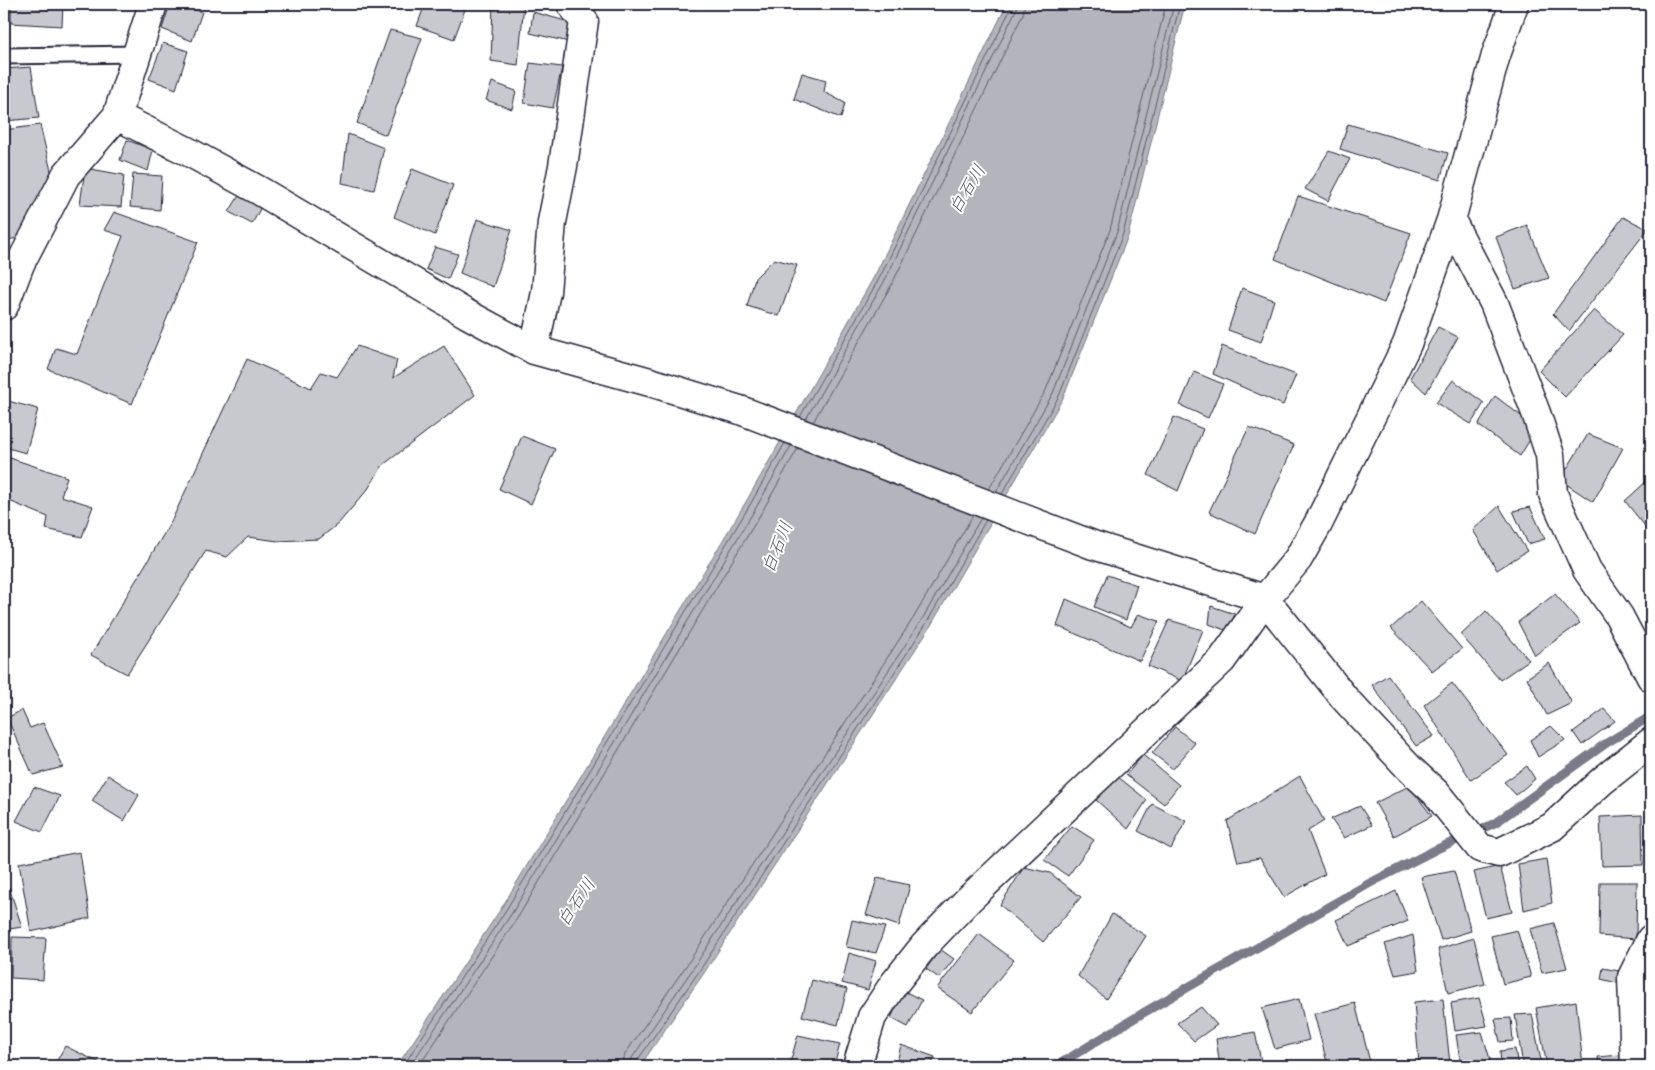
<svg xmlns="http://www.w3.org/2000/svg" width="1655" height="1070" font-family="Mynerve,'Klee One',sans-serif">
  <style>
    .water { fill: #b4b4bc; stroke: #7a7a88 }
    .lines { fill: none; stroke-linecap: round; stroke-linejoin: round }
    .shore { stroke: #5c5c6f; stroke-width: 1 }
    .stream { stroke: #7a7a88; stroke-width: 9 }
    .building { fill: #c8c8cf; stroke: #22223b }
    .service-casing { stroke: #22223b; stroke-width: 19 }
    .minor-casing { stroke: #22223b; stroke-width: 31 }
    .service { stroke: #fff; stroke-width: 15 }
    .minor { stroke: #fff; stroke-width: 28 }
    .labels { text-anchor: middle; stroke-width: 4; stroke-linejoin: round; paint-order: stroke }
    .water-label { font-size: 18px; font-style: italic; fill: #5c5c6f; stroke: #fff }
  </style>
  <rect width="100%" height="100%" fill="#fff"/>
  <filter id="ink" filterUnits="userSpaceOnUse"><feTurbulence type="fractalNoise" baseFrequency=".02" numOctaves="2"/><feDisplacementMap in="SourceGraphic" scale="10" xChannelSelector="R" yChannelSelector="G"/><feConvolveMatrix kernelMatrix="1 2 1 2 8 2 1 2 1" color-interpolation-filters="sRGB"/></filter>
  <g filter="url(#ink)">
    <path class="water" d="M1007,4H1185L1128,236L1063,398L930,627L704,973L640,1066H397L502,907L747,500L875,275Z"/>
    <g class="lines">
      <path class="shore" d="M800,417L880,277L1011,8V4
        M806,419L885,280L1016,10L1017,4
        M813,422L892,284L1023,14L1025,4
        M989,489L1046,390L1110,230L1166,4
        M996,492L1053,393L1117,232L1174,4
        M1002,494L1059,396L1123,234L1180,4
        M403,1066L506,910L751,503L785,443
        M410,1066L512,913L757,506L791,446
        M419,1066L518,917L763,510L798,448
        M622,1066L625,1054L688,963L914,617L973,515
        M630,1066L632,1058L694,967L921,621L981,518
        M636,1066L637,1061L700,970L926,624L986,520"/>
      <path class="stream" d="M1056,1066L1143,1013L1370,883L1437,849L1495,823L1605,744L1651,716"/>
    </g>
    <path class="building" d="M11,4H63L62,26L11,23Z
      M170,4H176L202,12L192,41L162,29Z
      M425,4H467L454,39L417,26Z
      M493,4H524L518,65L491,61Z
      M533,12L573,23L569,42L530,33Z
      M390,30L422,38L386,135L357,123Z
      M163,43L188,51L176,89L149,79Z
      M530,63L562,67L553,108L524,103Z
      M31,67L39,118L4,121V69Z
      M802,73L826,80L824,92L845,103L841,118L794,99Z
      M492,82L516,91L512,109L486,100Z
      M1348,124L1448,153L1440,180L1340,149Z
      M40,125L52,175L21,238L4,240V130Z
      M348,134L384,148L374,190L342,183Z
      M127,140L153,150L148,171L120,160Z
      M1329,151L1350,159L1328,201L1305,189Z
      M85,168L124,175L121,207L80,205Z
      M412,169L453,185L435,235L394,217Z
      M133,174L162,176L160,210L130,207Z
      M240,194L261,207L252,224L229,212Z
      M1298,196L1411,233L1384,303L1275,259Z
      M114,212L198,242L132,404L48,369L56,348L77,354L123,236L104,230Z
      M1623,217L1648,229L1569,331L1553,314Z
      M477,219L512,230L493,287L460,273Z
      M1527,225L1549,278L1515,289L1496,237Z
      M435,247L458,254L448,279L426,269Z
      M774,259L797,265L779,316L747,306L755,278Z
      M1242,288L1274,300L1261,342L1228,330Z
      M1594,310L1623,335L1565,397L1539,371Z
      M1438,327L1458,337L1426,393L1410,378Z
      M357,346L397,360L393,378L444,346L475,395L383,465L368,489L339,523L319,539L278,541L248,537L227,557L206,551L127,674L91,655L171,522L247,359L311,388L321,372L337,377Z
      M1222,346L1296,375L1283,405L1213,374Z
      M1194,372L1223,384L1208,418L1180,405Z
      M1453,380L1484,403L1471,424L1436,403Z
      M1495,396L1537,428L1520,456L1478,425Z
      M4,400L38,409L26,453L4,447Z
      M1174,417L1203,429L1178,491L1148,475Z
      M1249,427L1294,445L1255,534L1209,512Z
      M1588,434L1623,448L1593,502L1560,480Z
      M522,436L555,449L531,504L499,489Z
      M4,456L67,477L61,496L93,506L82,537L46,529L48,517L4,499Z
      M1649,479L1651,481V528L1648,530L1625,501Z
      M1499,506L1527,551L1497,570L1473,530Z
      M1530,507L1545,539L1528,544L1513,511Z
      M1107,575L1137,585L1126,620L1094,607Z
      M1555,594L1580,623L1535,655L1518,622Z
      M1066,599L1131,627L1138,614L1159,621L1140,661L1057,626Z
      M1421,601L1462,649L1432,671L1391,628Z
      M1211,606L1235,614L1228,631L1209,624Z
      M1486,611L1529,660L1500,680L1461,635Z
      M1169,620L1203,630L1182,681L1148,666Z
      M1549,663L1572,703L1547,715L1527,678Z
      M1388,675L1434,736L1416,746L1372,685Z
      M1452,683L1508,755L1471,780L1424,705Z
      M1604,709L1615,721L1582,745L1573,732Z
      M22,710L30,728L43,723L63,767L33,775L7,718Z
      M1551,726L1565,740L1538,757L1530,740Z
      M1175,727L1195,743L1173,769L1152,753Z
      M1143,755L1179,785L1164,804L1126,775Z
      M1527,766L1535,779L1516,795L1504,782Z
      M108,775L139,795L124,821L92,801Z
      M1117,776L1147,800L1128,829L1096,800Z
      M1300,776L1324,821L1308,831L1325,874L1284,897L1260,858L1238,862L1227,821Z
      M1409,786L1432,816L1394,836L1375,803Z
      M34,787L60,796L42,832L16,821Z
      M1152,804L1186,821L1171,849L1138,831Z
      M1360,806L1372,825L1344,838L1331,819Z
      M1642,815L1643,865L1602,866L1600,817Z
      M1072,826L1094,840L1068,876L1044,860Z
      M80,852L90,918L31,932L19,863Z
      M1546,859L1552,903L1524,910L1518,864Z
      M1500,866L1512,912L1486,918L1474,872Z
      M1024,867L1050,873L1081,897L1043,942L1000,905Z
      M1454,871L1471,931L1441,940L1421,877Z
      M877,878L910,885L899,926L866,915Z
      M1600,882H1637L1636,939L1599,936Z
      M9,887L22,927L4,930V888Z
      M1396,891L1408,921L1348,946L1336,920Z
      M1112,914L1146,936L1106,999L1078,976Z
      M852,920L885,927L876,953L846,947Z
      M1554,923L1567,968L1542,973L1530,929Z
      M1517,930L1531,977L1503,984L1491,936Z
      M979,934L1014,960L972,1012L937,988Z
      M1413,935L1418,971L1395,975L1385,944Z
      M12,937L46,938L43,980L11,978Z
      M1474,938L1485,984L1448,993L1438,949Z
      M940,949L954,959L939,978L926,969Z
      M849,953L876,961L868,990L842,983Z
      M1603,968L1619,971L1617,983L1601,979Z
      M812,980L847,989L838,1025L802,1016Z
      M904,991L922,1000L908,1027L891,1018Z
      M1479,998L1487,1026L1455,1031L1451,1003Z
      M1299,999L1309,1040L1275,1049L1262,1008Z
      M1443,999L1450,1064H1419L1414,1002Z
      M1576,1001L1583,1066H1547L1536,1008Z
      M1355,1003L1371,1066H1328L1314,1014Z
      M1201,1007L1217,1025L1194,1041L1177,1023Z
      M1532,1014L1542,1066H1523L1515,1015Z
      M1511,1018L1513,1041L1500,1042L1495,1019Z
      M1255,1032L1262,1066H1220L1216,1039Z
      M1482,1032L1492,1066H1461L1456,1035Z
      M798,1035L840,1044L834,1066H789Z
      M901,1045L935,1057L931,1066H896Z
      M65,1046L100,1063L99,1066H54Z
      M1515,1049L1518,1066H1501L1500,1051Z
      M1620,1055L1621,1066H1599L1598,1057Z"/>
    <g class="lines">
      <defs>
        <path id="service" d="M4,56L137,54"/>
        <path id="minor" d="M117,116L187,151L260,191L467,314L534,350L650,382L740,410L1093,545L1265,599L1346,700L1410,769L1436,793L1480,848L1499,853L1552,827L1602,781L1651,742
          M1451,220L1494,303L1536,413L1550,455L1553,494L1587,570L1619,616L1651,677
          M4,306L20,264L66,175L117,116L153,4
          M534,350L546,292L552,222L563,166L584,21L571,4
          M857,1066L872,1017L893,985L924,946L968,900L1222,660L1265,599L1298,559L1318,524L1407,344L1451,220L1496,55L1514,4
          M1635,1066L1632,977L1651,939"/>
      </defs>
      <use href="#service" class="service-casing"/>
      <use href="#minor" class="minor-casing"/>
      <use href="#service" class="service"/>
      <use href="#minor" class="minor"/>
    </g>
  </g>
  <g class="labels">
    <g class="water-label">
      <text transform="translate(967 189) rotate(-59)" y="6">白石川</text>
      <text transform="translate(777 547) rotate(-68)" y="6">白石川</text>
      <text transform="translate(576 902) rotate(-56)" y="6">白石川</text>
    </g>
  </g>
  <rect width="1655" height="1070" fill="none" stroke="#fff" stroke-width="20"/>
  <rect x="10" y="10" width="1635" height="1050" fill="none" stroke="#22223b" stroke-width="2" filter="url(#ink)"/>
</svg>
